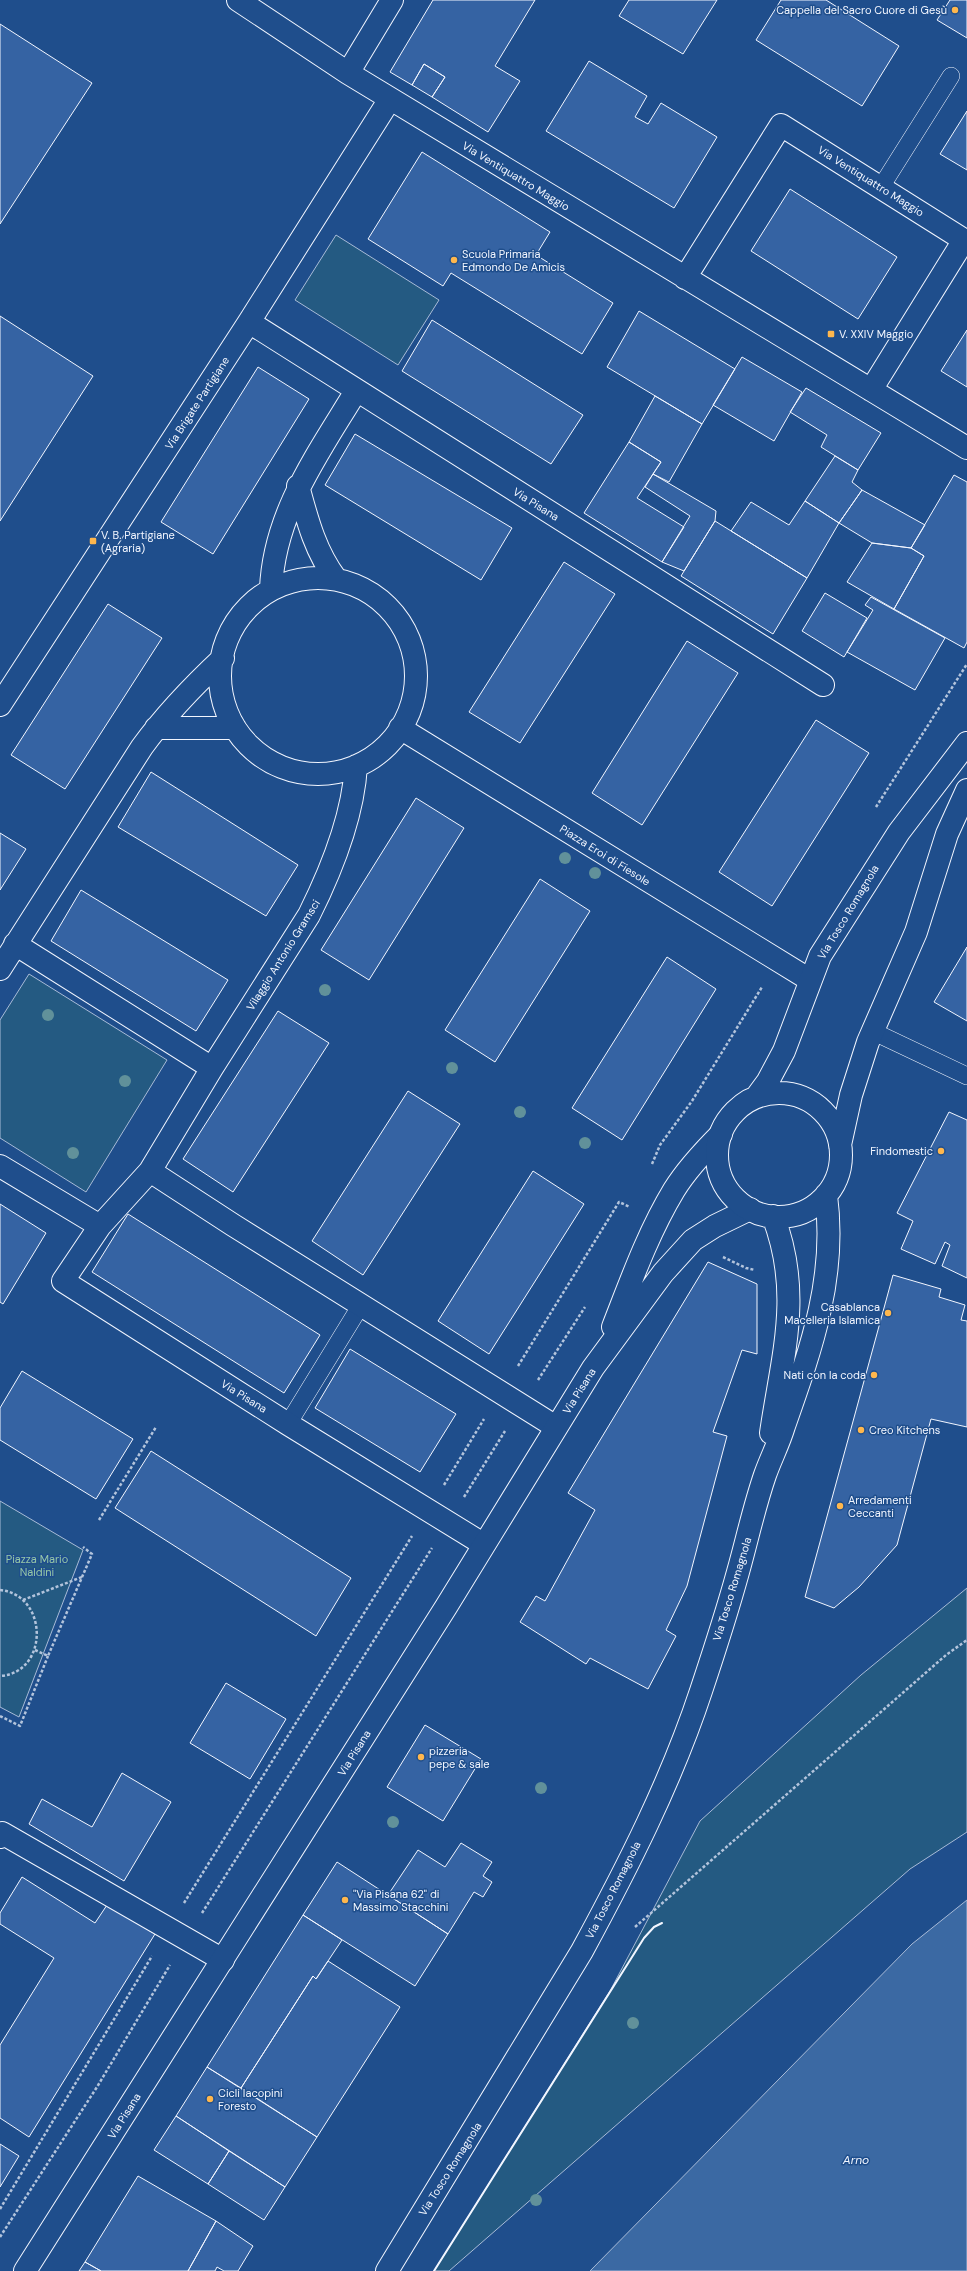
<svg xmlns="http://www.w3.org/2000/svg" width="967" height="2271" font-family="'DM Sans',sans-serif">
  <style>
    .green { fill: #245a82; stroke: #a8bbd7 }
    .water { fill: #3b69a3; stroke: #a8bbd7 }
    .building { fill: #3563a3; stroke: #f2f6ff }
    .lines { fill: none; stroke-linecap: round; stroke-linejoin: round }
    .lane-casing { stroke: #f2f6ff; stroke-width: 18 }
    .street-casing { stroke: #f2f6ff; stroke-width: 24 }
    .secondary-casing { stroke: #f2f6ff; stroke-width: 24 }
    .primary-casing { stroke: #f2f6ff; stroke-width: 24 }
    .path { stroke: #b3c4dc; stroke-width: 2.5; stroke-dasharray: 3 2; stroke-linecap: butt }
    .lane { stroke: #1f4e8c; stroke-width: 17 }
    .street { stroke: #1f4e8c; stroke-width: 22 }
    .secondary { stroke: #1f4e8c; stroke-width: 22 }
    .primary { stroke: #1f4e8c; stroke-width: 22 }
    .wall { stroke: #f2f6ff; stroke-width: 2 }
    .tree { fill: #61919a }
    .poi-dot { fill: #ffb74d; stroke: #1f4e8c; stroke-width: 1.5 }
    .labels { text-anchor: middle; stroke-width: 3; stroke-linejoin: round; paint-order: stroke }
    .poi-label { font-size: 11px; fill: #f2f6ff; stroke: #1f4e8c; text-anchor: start }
    .street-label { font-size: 11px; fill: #f2f6ff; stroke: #1f4e8c }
    .park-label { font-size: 11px; fill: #97c8a6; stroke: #1f4e8c }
    .water-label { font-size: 12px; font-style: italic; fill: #f2f6ff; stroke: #1f4e8c }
  </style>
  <rect width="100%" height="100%" fill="#1f4e8c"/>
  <path class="green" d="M336,235L439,300L398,365L295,300Z
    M29,974L167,1060L86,1192L0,1138V1020Z
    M0,1501L83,1550L19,1717L0,1707Z
    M967,1588V1832L910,1869L449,2271H434L610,1991L700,1821L861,1675Z"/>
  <path class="water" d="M967,1900V2271H590L912,1944Z"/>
  <path class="building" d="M433,0H535L495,66L520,81L488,132L432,97L445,77L424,64L412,85L390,72Z
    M629,0H717L683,54L619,16Z
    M781,0H826L899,46L862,106L756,40Z
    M950,0H967V38L937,20Z
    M0,24L92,83L0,224Z
    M589,61L647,96L635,117L648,124L661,103L717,137L674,208L546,131Z
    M424,64L445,77L432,97L412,85Z
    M967,111V170L940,154Z
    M422,152L550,232L536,255L613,303L582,354L451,273L443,286L368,239Z
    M790,189L897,257L858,319L751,251Z
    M639,311L735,369L702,424L607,367Z
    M0,316L93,376L0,521Z
    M432,320L583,415L551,464L402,371Z
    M967,330V387L941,371Z
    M742,357L802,392L774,441L713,405Z
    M258,367L309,399L213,554L161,522Z
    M806,388L881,433L858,470L821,447L827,435L790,412Z
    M655,396L702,424L669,482L653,474L661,462L629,442Z
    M355,434L512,528L481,580L325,485Z
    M629,442L661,462L637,498L684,527L662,562L584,513Z
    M835,456L858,470L852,482L862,490L839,523L805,501Z
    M653,474L716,511L715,521L684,571L662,562L690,516L645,487Z
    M954,475L967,482V642L964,648L894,609L924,556L911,548Z
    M862,490L925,525L911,548L872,543L839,523Z
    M805,501L839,523L807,578L731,531L751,502L789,525Z
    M715,521L807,578L773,634L681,576Z
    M872,543L911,548L924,556L894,609L847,582Z
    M564,562L615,594L520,743L469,712Z
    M825,593L867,618L844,657L802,631Z
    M871,597L945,638L915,690L847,652L873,610L865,605Z
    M108,604L162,638L65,789L11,755Z
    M687,641L738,673L642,825L592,793Z
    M816,720L869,753L772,906L719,872Z
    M151,772L298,865L266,916L118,827Z
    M416,798L464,828L369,980L321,950Z
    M0,833L26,849L0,890Z
    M540,879L590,911L495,1062L445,1030Z
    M81,890L228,980L196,1031L51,941Z
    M967,947V1021L934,1002Z
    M667,957L716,989L622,1140L572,1108Z
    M278,1011L329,1043L233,1192L183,1159Z
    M408,1091L460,1124L363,1275L312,1241Z
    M949,1112L967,1120V1278L942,1266L950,1245L945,1242L935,1264L901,1249L913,1221L897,1213Z
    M533,1171L584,1204L489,1354L438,1321Z
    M0,1204L46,1233L3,1304L0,1302Z
    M128,1214L320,1335L284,1393L92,1272Z
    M708,1262L757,1284V1354L742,1350L713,1432L727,1436L687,1586L666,1630L676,1636L648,1689L590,1658L586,1664L520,1622L536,1596L545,1601L595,1510L568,1493Z
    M893,1275L941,1289L939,1297L965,1305L961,1320L967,1321V1427L931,1419L897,1545L859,1587L834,1608L805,1597Z
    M350,1349L456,1414L420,1472L315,1408Z
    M22,1371L133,1439L96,1499L0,1440V1408Z
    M151,1451L351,1578L316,1636L115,1508Z
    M226,1683L286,1719L250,1779L190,1743Z
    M425,1725L481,1759L443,1821L387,1787Z
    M122,1773L171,1802L124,1881L29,1824L42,1799L92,1827Z
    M461,1843L492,1862L483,1876L492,1882L483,1897L474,1892L448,1934L388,1895L418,1850L445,1867Z
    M337,1862L448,1934L415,1986L303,1915Z
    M22,1877L95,1923L107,1905L155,1934L29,2137L0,2118V2045L54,1958L0,1924V1913Z
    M303,1915L342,1940L316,1979L313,1976L241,2088L207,2067Z
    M328,1961L400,2007L317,2137L241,2088L313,1976L316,1979Z
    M207,2067L317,2137L285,2187L176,2116Z
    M176,2116L229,2151L208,2184L154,2150Z
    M0,2144L19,2156L0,2187Z
    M229,2151L285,2187L264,2220L208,2184Z
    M138,2176L216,2221L188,2271H101L85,2262Z
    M216,2221L253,2246L238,2271H224L217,2267L215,2271H188Z
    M85,2262L101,2271H79Z"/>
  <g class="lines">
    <defs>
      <path id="lane" d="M881,187L951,76
        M872,1031L967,1076
        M288,1424L361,1305"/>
      <path id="street" d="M238,0L348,73L967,448
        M348,73L392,0
        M685,278L781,125L964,240L871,390
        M249,322L823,685
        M298,486C307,519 315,551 336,579
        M220 676a98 98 0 1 1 196 0a98 98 0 1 1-196 0Z
        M271,589C274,513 318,454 356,391
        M0,705L249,322L390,99
        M156,728H235
        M400,728L810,980
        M356,766C353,817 332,869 309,915L212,1068L150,1171L100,1226L63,1281L288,1424L483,1544
        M15,944L212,1068
        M0,969L142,747C166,714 193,686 223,658
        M0,1166L100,1226
        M150,1171L233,1225L556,1427
        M0,1837L2,1833L223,1960"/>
      <path id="secondary" d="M613,1327C631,1281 648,1233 674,1190C687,1169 704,1151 721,1134
        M25,2271L446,1607L593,1368L663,1273L693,1240L715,1226L750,1209"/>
      <path id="primary" d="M717 1155a62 62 0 1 1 124 0a62 62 0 1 1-124 0Z
        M757,1096L768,1081L784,1051L820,956L899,832L967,743
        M840,1145L851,1095L868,1042L916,932L947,834L967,790
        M771,1433C782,1356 803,1294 773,1216
        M387,2271L582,1951C627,1868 671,1782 701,1691C714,1652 727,1612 738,1572C747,1540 754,1507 765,1475C771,1458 779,1443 784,1426C811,1349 837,1277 826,1195"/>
    </defs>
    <use href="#lane" class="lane-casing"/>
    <use href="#street" class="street-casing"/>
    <use href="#secondary" class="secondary-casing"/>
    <use href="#primary" class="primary-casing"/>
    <path class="path" d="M876,807L967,664
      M652,1164L660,1145L692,1101L762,987
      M723,1257L746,1268L755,1270
      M518,1366L619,1202L630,1207
      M538,1380L585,1307
      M444,1485L484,1419
      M464,1497L505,1431
      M99,1520L156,1427
      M0,1590C49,1595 49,1673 0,1676
      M23,1600L82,1577
      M35,1650L48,1656L92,1554L83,1547
      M0,1716L20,1726L48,1656
      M184,1903L412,1536
      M202,1913L432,1548
      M635,1927L946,1655L967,1640
      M0,2209L152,1956
      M0,2237L97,2087L170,1965"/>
    <use href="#lane" class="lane"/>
    <use href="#street" class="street"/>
    <use href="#secondary" class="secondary"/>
    <use href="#primary" class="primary"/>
    <path class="wall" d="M434,2271L644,1938L654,1927L662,1923"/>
  </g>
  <g class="tree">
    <circle cx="565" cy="858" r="6"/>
    <circle cx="595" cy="873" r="6"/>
    <circle cx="325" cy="990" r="6"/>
    <circle cx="48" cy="1015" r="6"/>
    <circle cx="452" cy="1068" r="6"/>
    <circle cx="125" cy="1081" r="6"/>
    <circle cx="520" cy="1112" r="6"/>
    <circle cx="585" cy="1143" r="6"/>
    <circle cx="73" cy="1153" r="6"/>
    <circle cx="541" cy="1788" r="6"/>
    <circle cx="393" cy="1822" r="6"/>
    <circle cx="633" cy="2023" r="6"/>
    <circle cx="536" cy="2200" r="6"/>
  </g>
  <g class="poi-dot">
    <circle cx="955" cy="10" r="4"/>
    <circle cx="454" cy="260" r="4"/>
    <rect x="827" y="330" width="8" height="8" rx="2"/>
    <rect x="89" y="537" width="8" height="8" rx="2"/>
    <circle cx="941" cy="1151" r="4"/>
    <circle cx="888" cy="1313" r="4"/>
    <circle cx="874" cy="1375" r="4"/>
    <circle cx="861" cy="1430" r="4"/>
    <circle cx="840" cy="1506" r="4"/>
    <circle cx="421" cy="1757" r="4"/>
    <circle cx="345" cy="1900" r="4"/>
    <circle cx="210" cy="2099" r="4"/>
  </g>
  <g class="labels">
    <g class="poi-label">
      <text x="947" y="14" text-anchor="end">Cappella del Sacro Cuore di Gesù</text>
      <text x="462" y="258">Scuola Primaria<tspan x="462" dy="13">Edmondo De Amicis</tspan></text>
      <text x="839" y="338">V. XXIV Maggio</text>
      <text x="101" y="539">V. B. Partigiane<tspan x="101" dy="13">(Agraria)</tspan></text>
      <text x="933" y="1155" text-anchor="end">Findomestic</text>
      <text x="880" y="1311" text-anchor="end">Casablanca<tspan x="880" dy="13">Macelleria Islamica</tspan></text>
      <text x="866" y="1379" text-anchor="end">Nati con la coda</text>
      <text x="869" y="1434">Creo Kitchens</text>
      <text x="848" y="1504">Arredamenti<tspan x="848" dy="13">Ceccanti</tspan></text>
      <text x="429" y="1755">pizzeria<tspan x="429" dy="13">pepe &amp; sale</tspan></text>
      <text x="353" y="1898">"Via Pisana 62" di<tspan x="353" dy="13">Massimo Stacchini</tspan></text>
      <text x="218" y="2097">Cicli Iacopini<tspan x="218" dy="13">Foresto</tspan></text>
    </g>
    <g class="street-label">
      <text transform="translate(516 176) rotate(31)" y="4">Via Ventiquattro Maggio</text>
      <text transform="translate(871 181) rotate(32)" y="4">Via Ventiquattro Maggio</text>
      <text transform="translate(197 403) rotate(-57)" y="4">Via Brigate Partigiane</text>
      <text transform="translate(536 504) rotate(32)" y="4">Via Pisana</text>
      <text transform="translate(605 855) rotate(32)" y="4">Piazza Eroi di Fiesole</text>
      <text transform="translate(848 912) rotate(-59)" y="4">Via Tosco Romagnola</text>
      <text transform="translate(283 955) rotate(-58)" y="4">Vilaggio Antonio Gramsci</text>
      <text transform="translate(579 1391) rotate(-58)" y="4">Via Pisana</text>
      <text transform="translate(244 1396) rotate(32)" y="4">Via Pisana</text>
      <text transform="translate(732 1589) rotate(-73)" y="4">Via Tosco Romagnola</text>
      <text transform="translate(354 1753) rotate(-58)" y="4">Via Pisana</text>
      <text transform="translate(613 1890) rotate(-63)" y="4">Via Tosco Romagnola</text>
      <text transform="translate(124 2116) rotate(-58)" y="4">Via Pisana</text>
      <text transform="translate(450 2169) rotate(-58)" y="4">Via Tosco Romagnola</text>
    </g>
    <g class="park-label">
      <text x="37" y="1563">Piazza Mario<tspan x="37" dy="13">Naldini</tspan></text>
    </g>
    <g class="water-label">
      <text x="856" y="2164">Arno</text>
    </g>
  </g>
</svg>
